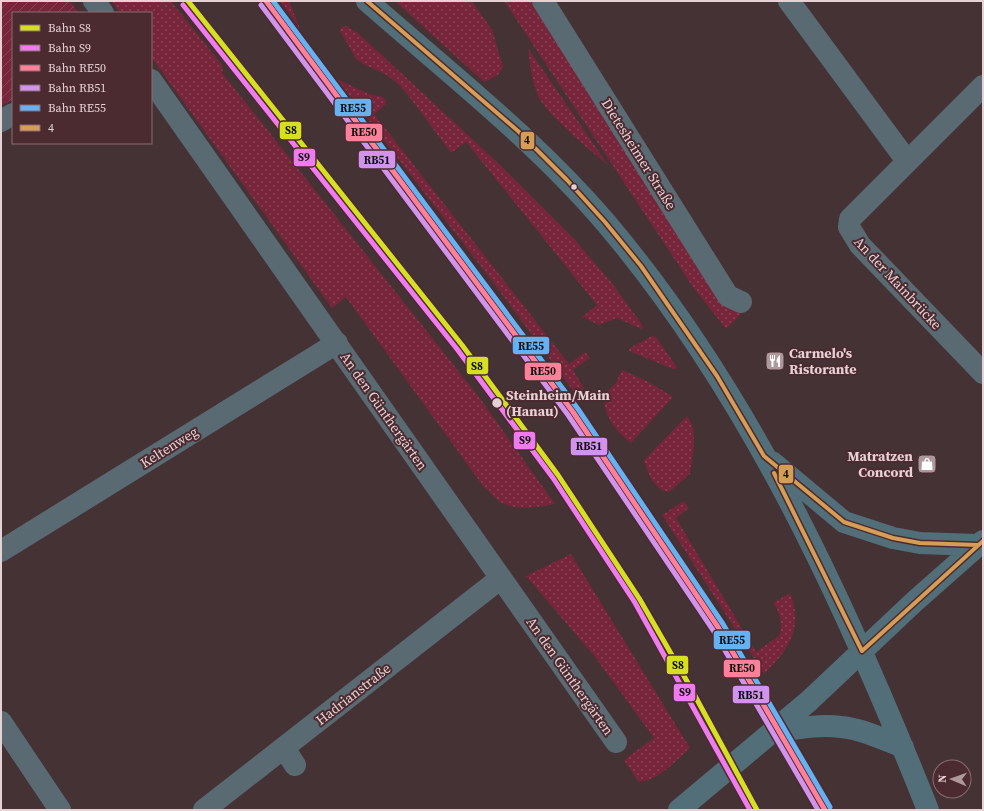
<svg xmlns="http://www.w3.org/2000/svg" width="984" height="811" font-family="'Source Serif 4',serif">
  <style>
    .grass { fill: url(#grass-dots) }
    .garden { fill: url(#garden-furrows) }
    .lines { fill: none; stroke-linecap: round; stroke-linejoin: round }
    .minor { stroke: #5a6a72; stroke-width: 22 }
    .major { stroke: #526e78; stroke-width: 22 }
    .bus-1-casing { stroke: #4b2b30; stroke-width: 7 }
    .bus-1 { stroke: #d69d57; stroke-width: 4 }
    .rail-1-casing { stroke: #4b2b30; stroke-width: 8 }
    .rail-2-casing { stroke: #4b2b30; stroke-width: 8 }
    .rail-3-casing { stroke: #4b2b30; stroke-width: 8 }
    .rail-4-casing { stroke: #4b2b30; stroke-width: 8 }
    .rail-5-casing { stroke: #4b2b30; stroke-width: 8 }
    .rail-1 { stroke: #d7df23; stroke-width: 5 }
    .rail-2 { stroke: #f07bee; stroke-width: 5 }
    .rail-3 { stroke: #ff8098; stroke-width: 5 }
    .rail-4 { stroke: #d193ec; stroke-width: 5 }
    .rail-5 { stroke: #66b1f2; stroke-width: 5 }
    .bus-dot { fill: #e6d1d4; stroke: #4b2b30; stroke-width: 1.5 }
    .labels { text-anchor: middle; stroke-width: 4; stroke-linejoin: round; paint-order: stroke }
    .street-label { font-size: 14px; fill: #e6d1d4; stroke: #4b2b30 }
    .poi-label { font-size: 14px; font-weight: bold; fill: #e6d1d4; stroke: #4b2b30; text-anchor: start }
    .stop-label { font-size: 14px; font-weight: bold; fill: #e6d1d4; stroke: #4b2b30; text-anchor: start }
    .line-badge { stroke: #4b2b30; stroke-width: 1.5 }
    .pale-badge-label { font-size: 11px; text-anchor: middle; font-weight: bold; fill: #111 }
  </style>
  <defs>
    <pattern id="grass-dots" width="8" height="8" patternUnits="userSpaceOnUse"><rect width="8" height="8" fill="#76253a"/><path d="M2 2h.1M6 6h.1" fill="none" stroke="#8a4456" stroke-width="1.8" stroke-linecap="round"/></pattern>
    <pattern id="garden-furrows" width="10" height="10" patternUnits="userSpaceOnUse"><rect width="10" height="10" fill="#76253a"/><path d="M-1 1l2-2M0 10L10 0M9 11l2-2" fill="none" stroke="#8a4456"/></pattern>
  </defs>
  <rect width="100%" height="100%" fill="#443235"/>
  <path class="grass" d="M112,1H171L222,65L223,74L479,397L555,504C537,507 515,512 499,501C493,497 488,490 483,486L346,297L332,308L151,57V13H120Z
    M280,1H289L300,29Z
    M395,1H472L492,30L503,67L498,75L484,82Z
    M504,1H535L730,307L741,314L726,329L693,287Z
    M346,26L358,33L497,162L574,239L611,282L641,323L643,328L641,329L617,318L599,325L582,317L597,305L466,142L451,153L408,95L396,82L385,74L365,65L356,59L340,31L341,27Z
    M528,48L608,165C591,151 546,114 538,96C532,81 530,64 528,48Z
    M337,79L369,94L383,97L386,101L385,105L374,114L569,364L585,352L590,358L573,370L584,388L578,397L492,281Z
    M652,336L656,337L676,366V369H673L629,351L630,348Z
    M622,370L649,382L673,397L631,443C614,430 603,415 604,394L615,384Z
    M687,416C699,430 692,457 690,474L669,492C654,490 648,474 644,460Z
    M684,501L689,508L676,518L756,652L780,635C782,623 781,613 773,603L790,593C804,627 789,650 764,674L662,515Z
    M571,554L690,748C679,758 654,785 638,781L624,760L654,738L595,657L526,576Z"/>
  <path class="garden" d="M1,1H70L79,13H13V99L1,106Z"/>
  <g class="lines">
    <path class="minor" d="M94,1L103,13
      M543,1L728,296L741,302
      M789,1L907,161
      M151,80L616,742
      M983,86L850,219L849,227L860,245L983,373
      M1,121L13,114
      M1,551L337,343
      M1,722L60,810
      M284,748L295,765
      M204,810L501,578"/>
    <path class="major" d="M367,1C449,73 535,140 606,223C750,393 846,604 928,810
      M772,462L844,522L893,538L920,543L978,545
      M773,732C795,729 818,724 841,727C862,729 883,739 903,747
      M679,810L809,701L914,602L983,541"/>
    <defs>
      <path id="bus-1" d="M367,1L518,131L567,180L605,222L641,266L717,376L764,456L844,522L893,538L920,543L978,545
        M774,473L862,651
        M862,651L983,541"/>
    </defs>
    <use href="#bus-1" class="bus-1-casing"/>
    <use href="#bus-1" class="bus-1"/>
    <defs>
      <path id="rail-1" d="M188,1L462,345L558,475L639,598L688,683L757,810"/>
      <path id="rail-2" d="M183,5L457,349L553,478L634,601L750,810"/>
      <path id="rail-3" d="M266,1L573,412L718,627L825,810"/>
      <path id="rail-4" d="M261,5L568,415L713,630L818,810"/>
      <path id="rail-5" d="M273,1L578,409L723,624L830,807"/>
    </defs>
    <use href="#rail-1" class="rail-1-casing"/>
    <use href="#rail-2" class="rail-2-casing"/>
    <use href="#rail-3" class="rail-3-casing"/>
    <use href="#rail-4" class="rail-4-casing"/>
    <use href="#rail-5" class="rail-5-casing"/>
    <use href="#rail-1" class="rail-1"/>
    <use href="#rail-2" class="rail-2"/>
    <use href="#rail-3" class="rail-3"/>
    <use href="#rail-4" class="rail-4"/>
    <use href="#rail-5" class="rail-5"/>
  </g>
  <defs>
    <symbol id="restaurant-square" viewBox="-11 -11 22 22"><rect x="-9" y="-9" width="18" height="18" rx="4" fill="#ad999c" stroke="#4b2b30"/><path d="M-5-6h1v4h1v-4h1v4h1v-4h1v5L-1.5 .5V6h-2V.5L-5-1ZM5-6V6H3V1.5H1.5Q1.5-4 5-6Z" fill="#fff"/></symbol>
    <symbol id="shop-square" viewBox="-11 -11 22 22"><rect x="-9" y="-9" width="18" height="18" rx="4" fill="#ad999c" stroke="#4b2b30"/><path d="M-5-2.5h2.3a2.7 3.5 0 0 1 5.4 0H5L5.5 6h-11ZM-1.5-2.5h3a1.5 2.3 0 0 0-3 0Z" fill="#fff"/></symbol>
  </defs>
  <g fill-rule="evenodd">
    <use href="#restaurant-square" x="764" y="350" width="22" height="22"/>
    <use href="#shop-square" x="916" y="453" width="22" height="22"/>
  </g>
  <g class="bus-dot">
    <circle cx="574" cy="187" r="3.5"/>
    <circle cx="497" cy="403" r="5.5"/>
  </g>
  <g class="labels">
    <g class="street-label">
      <text transform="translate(639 154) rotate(58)" y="5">Dietesheimer Straße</text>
      <text transform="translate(898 283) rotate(47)" y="5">An der Mainbrücke</text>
      <text transform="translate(384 411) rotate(55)" y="5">An den Günthergärten</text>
      <text transform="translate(169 447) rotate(-32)" y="5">Keltenweg</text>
      <text transform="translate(570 676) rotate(55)" y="5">An den Günthergärten</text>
      <text transform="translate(353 694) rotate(-38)" y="5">Hadrianstraße</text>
    </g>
    <g class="poi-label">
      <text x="789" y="358">Carmelo's<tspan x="789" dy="16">Ristorante</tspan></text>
      <text x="913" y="461" text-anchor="end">Matratzen<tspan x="913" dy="16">Concord</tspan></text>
    </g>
    <g class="stop-label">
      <text x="506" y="400">Steinheim/Main<tspan x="506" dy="16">(Hanau)</tspan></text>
    </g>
  </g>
  <g class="line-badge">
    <rect x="334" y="98" width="38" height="19" rx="4" fill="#66b1f2"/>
    <rect x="279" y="121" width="23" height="19" rx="4" fill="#d7df23"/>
    <rect x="345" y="123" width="38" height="19" rx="4" fill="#ff8098"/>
    <rect x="520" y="131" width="15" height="19" rx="4" fill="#d69d57"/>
    <rect x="293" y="148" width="23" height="19" rx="4" fill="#f07bee"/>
    <rect x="358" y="150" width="38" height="19" rx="4" fill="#d193ec"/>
    <rect x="512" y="336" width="38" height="19" rx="4" fill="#66b1f2"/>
    <rect x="466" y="356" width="23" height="19" rx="4" fill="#d7df23"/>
    <rect x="524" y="362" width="38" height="19" rx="4" fill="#ff8098"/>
    <rect x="513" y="431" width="23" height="19" rx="4" fill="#f07bee"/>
    <rect x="570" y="437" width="38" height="19" rx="4" fill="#d193ec"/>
    <rect x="778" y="464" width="16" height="20" rx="4" fill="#d69d57"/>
    <rect x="713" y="630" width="38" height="20" rx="4" fill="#66b1f2"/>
    <rect x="666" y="655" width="23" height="20" rx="4" fill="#d7df23"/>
    <rect x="723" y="659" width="38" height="19" rx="4" fill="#ff8098"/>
    <rect x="673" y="683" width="23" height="19" rx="4" fill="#f07bee"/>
    <rect x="732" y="685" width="38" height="19" rx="4" fill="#d193ec"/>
  </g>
  <g class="pale-badge-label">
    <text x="353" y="112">RE55</text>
    <text x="291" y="134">S8</text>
    <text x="364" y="136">RE50</text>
    <text x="527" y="144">4</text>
    <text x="304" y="161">S9</text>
    <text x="377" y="164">RB51</text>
    <text x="531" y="350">RE55</text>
    <text x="477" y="370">S8</text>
    <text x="543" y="375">RE50</text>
    <text x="525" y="444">S9</text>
    <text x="589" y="450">RB51</text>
    <text x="786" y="478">4</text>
    <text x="732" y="644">RE55</text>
    <text x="678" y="669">S8</text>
    <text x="742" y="672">RE50</text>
    <text x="685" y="696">S9</text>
    <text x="751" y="699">RB51</text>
  </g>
  <rect width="984" height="811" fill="none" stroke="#e6d1d4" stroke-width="4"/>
  <rect x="12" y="12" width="140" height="132" fill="#4b2b30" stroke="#896d72"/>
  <rect x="20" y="25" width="20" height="6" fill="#d7df23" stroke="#896d72"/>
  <text x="48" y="32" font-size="12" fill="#e6d1d4">Bahn S8</text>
  <rect x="20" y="45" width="20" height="6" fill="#f07bee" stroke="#896d72"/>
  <text x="48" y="52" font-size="12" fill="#e6d1d4">Bahn S9</text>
  <rect x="20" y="65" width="20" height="6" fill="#ff8098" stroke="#896d72"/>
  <text x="48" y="72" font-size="12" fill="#e6d1d4">Bahn RE50</text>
  <rect x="20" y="85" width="20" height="6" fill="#d193ec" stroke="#896d72"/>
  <text x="48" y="92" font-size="12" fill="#e6d1d4">Bahn RB51</text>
  <rect x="20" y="105" width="20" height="6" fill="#66b1f2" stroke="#896d72"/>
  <text x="48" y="112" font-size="12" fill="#e6d1d4">Bahn RE55</text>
  <rect x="20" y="125" width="20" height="6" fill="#d69d57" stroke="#896d72"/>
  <text x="48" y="132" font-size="12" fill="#e6d1d4">4</text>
  <g transform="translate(952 779) rotate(272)"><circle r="19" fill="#4b2b30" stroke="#896d72"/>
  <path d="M0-3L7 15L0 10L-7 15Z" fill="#ad999c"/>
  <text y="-6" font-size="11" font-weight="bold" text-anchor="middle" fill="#e6d1d4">N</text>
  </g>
</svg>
